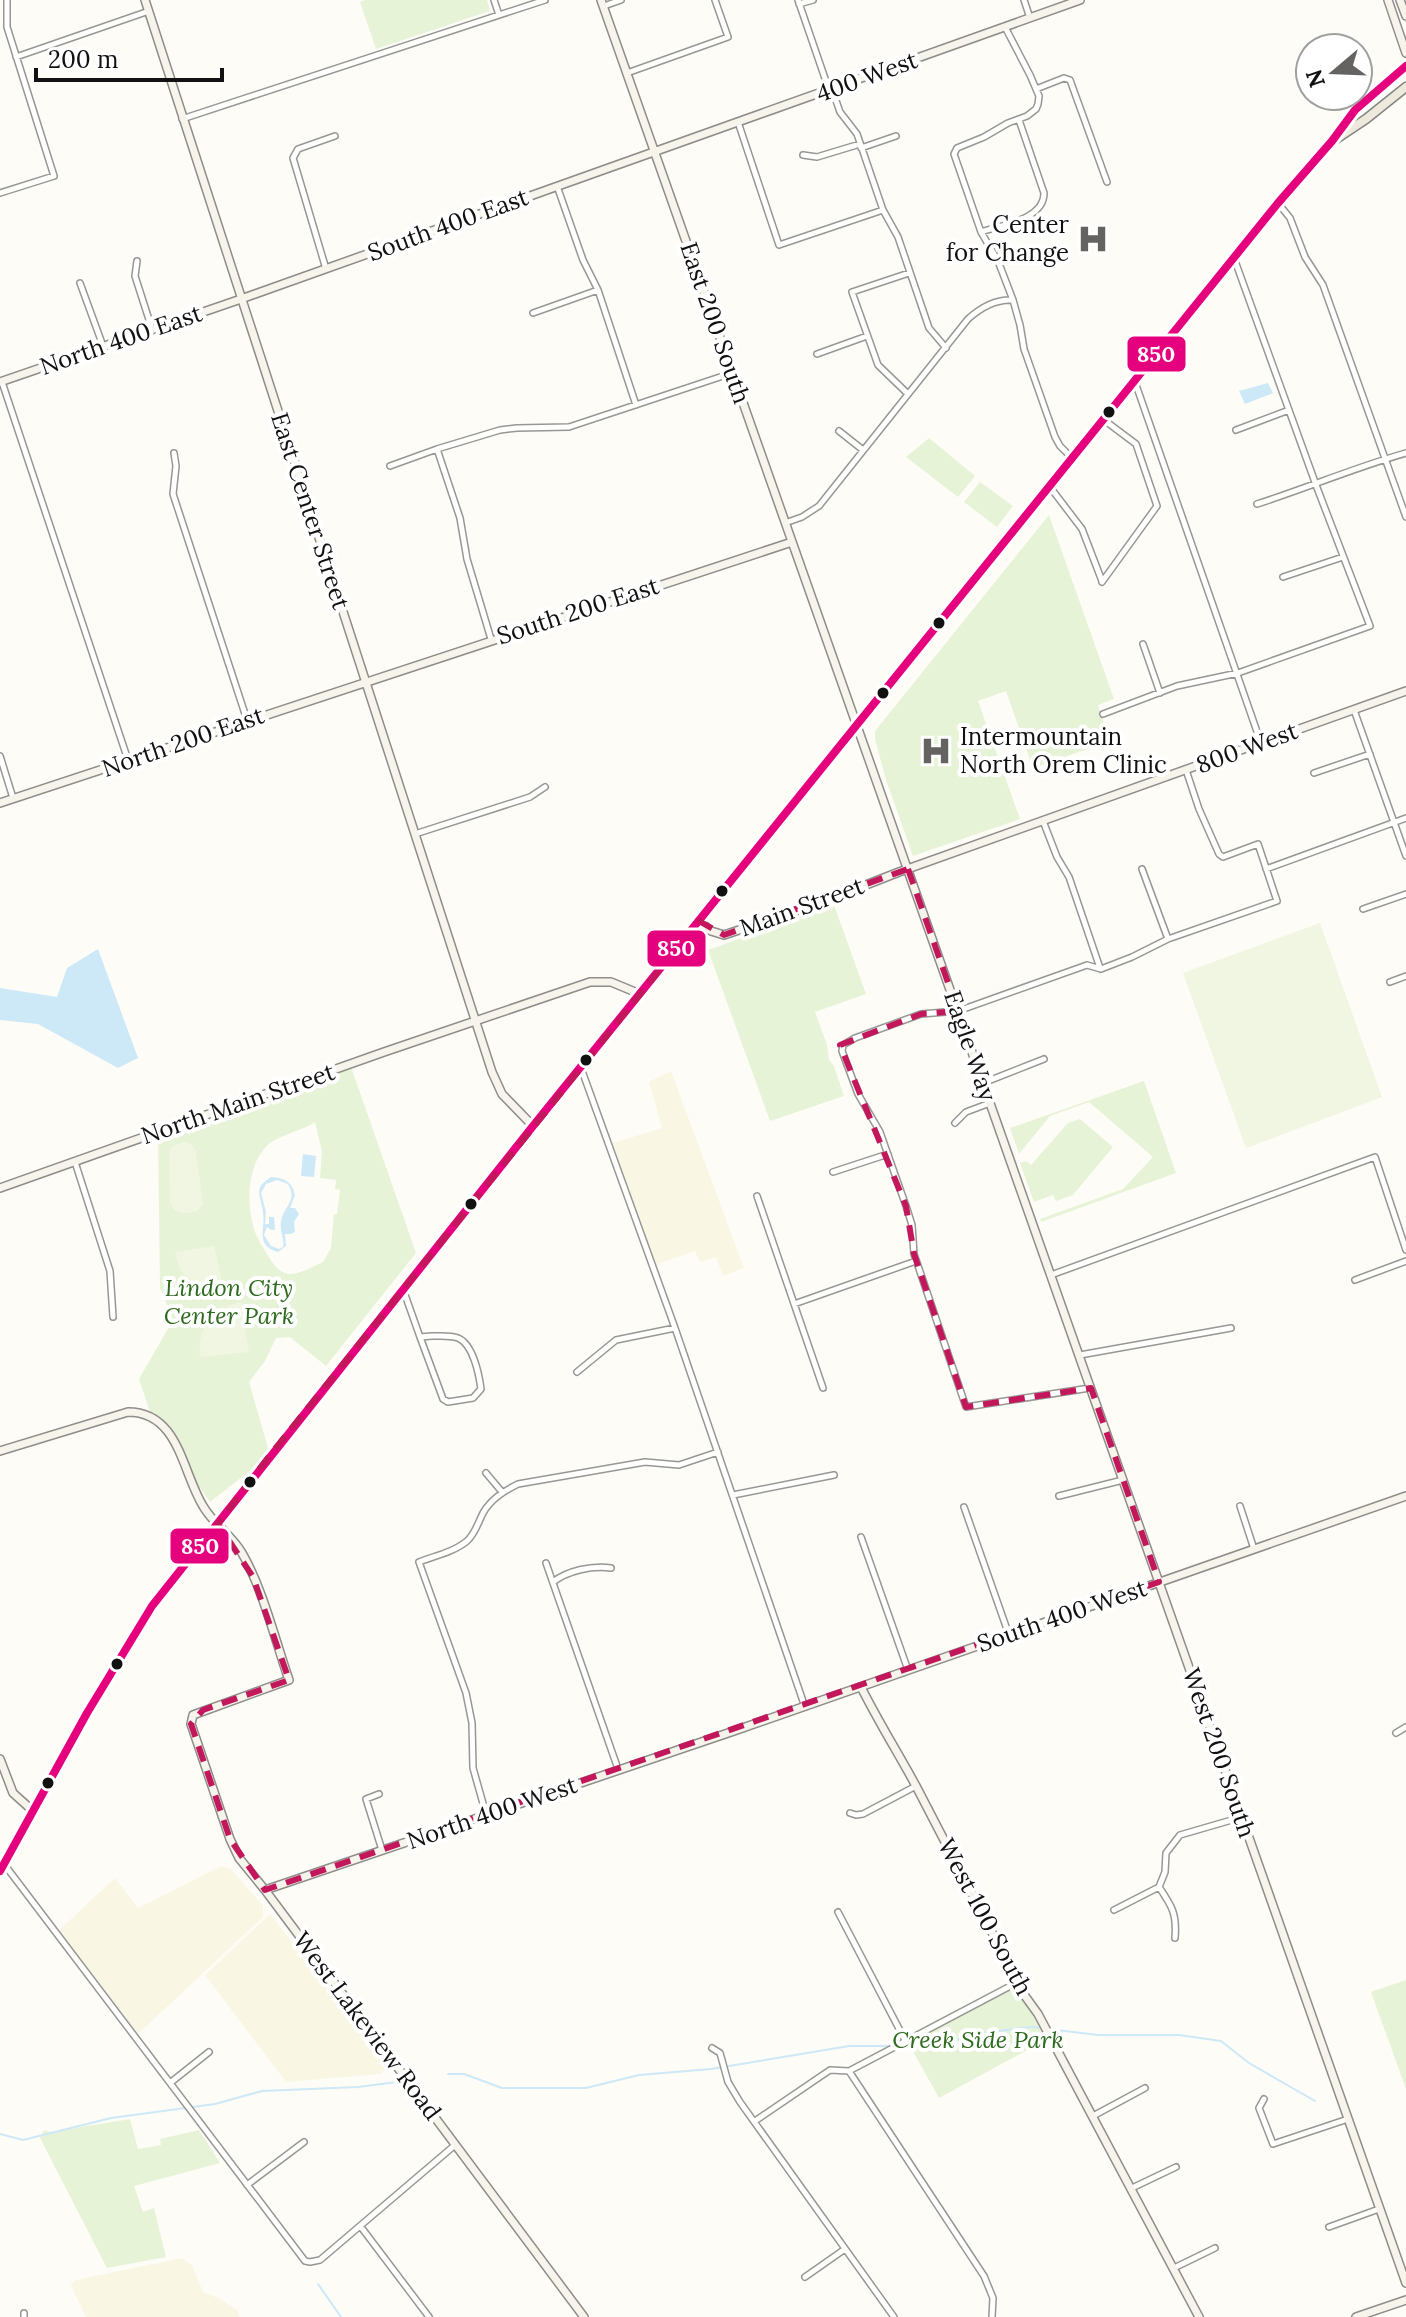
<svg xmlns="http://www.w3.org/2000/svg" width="1406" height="2317" font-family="Lora,serif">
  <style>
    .farmland { fill: #f9f7e4 }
    .green { fill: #e7f3d7; fill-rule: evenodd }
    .pitch { fill: #f0f6e1 }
    .water { fill: #cde8f7; fill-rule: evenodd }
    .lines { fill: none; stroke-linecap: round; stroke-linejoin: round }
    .stream { stroke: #cde8f7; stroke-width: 2 }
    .street-casing { stroke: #979795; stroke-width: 8 }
    .secondary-casing { stroke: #8e8d8b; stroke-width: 10 }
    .primary-casing { stroke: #858482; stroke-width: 11 }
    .street { stroke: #fffffe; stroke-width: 5 }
    .secondary { stroke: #f6f4eb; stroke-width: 7 }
    .primary { stroke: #ede9dc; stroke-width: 8 }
    .bus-1-casing { stroke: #fff; stroke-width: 14 }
    .bus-1 { stroke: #e5007d; stroke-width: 8 }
    .marked { fill: none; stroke: #c2185b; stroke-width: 6; stroke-dasharray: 16 10; stroke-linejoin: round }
    .bus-dot { fill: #111; stroke: #fff; stroke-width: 3 }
    .labels { text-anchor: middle; stroke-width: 8; stroke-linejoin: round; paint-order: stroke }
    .street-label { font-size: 24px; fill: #111; stroke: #fff }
    .poi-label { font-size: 24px; fill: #111; stroke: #fff; text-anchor: end }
    .park-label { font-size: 24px; font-style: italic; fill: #2f6b1f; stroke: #fff }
    .line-badge { stroke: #fff; stroke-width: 3 }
    .badge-label { font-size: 22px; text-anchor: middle; font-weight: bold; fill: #fff }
  </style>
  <rect width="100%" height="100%" fill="#fdfcf7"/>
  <path class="farmland" d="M671,1071L744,1268L723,1276L716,1257L700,1262L695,1251L655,1265L613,1143L662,1128L649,1082Z
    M221,1866L231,1869L263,1906V1917L138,2034L59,1930L115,1878L138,1908Z
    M270,1914L386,2062L387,2067L381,2074L286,2082L205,1975Z
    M182,2258L192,2265L203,2292L218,2298L237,2310L240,2317H86L72,2288L71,2284L76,2280Z"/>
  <path class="green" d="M365,0H487L490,11L376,49L360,2Z
    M929,438L975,476L958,497L906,457Z
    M980,482L1013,506L997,527L964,502Z
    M1049,515L1114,699L1098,705L1110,741L1033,768L1006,691L978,701L1020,819L913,856L886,780L875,739V731Z
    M834,905L866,994L815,1012L827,1045L829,1060L834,1066L844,1096L770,1121L708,950Z
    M350,1064L416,1253L326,1366L290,1337L276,1338L265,1361L249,1382L270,1455L210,1502L193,1478L175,1434L166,1424L151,1415L139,1379L173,1320L160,1288L158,1132ZM315,1122L322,1151L320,1178L336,1180L335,1189L340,1190L337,1214H334L331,1248L323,1262C314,1266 298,1275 289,1274C277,1272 273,1263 267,1254C263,1247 258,1240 255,1232C246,1205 246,1163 270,1143C279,1136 303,1130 315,1122Z
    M1144,1081L1176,1173L1041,1222L1040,1219L1123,1189L1153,1157L1089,1102L1050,1116L1019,1154L1010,1128Z
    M1080,1119L1113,1147L1073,1195L1056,1201L1053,1195L1034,1202L1020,1163L1026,1161L1031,1165L1068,1123Z
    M1406,1980V2089L1371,1992Z
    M1019,1982L1051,2037L939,2098L910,2046L906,2042Z
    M130,2119L138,2149L161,2145L160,2139L199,2130L220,2163L134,2186L143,2212L154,2208L166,2257L107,2268L40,2138L44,2130L50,2132Z"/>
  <path class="pitch" d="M1320,923L1382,1097L1246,1148L1183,973Z
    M184,1142L190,1143L196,1151L203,1204L197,1211C186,1214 176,1215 170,1204L169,1151L172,1146Z
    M214,1246L224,1291L203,1293C188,1281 179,1272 175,1252Z
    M241,1302L249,1352L200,1357C197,1327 213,1308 241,1302Z"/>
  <path class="water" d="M1268,383L1273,393L1245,404L1239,391Z
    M98,949L138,1058L118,1068L38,1024L0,1020V988L57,997L67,968Z
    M303,1154L316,1156L314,1177L301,1176Z
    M271,1177C284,1178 292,1181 295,1195L290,1208H295L299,1214L294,1222L295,1232L291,1234H285L286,1246L278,1252C254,1245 266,1229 263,1212C261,1195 252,1189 271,1177ZM277,1180L288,1184C298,1200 284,1206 281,1221C279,1231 285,1238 283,1247L279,1249L271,1246L264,1235L267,1227L271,1230H275L274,1217H269V1224H265L266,1212L261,1193L266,1184Z"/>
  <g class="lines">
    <path class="stream" d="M1048,2029L1098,2035H1179L1221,2041L1249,2063L1315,2101
      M903,2046L927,2049L975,2034L1031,2027L1042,2028
      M448,2074H464L502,2088H586L639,2075L711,2069L849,2046H893
      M0,2134L23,2140L111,2118L215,2104L262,2091L358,2087L397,2082
      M318,2284L341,2317"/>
    <defs>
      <path id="street" d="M494,0L499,15
        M798,0L829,90
        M1024,0L1030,18
        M799,4L813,0
        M604,6L621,0
        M1005,27L1030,75L1039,96L1038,104L1036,109L1027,116L1008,123L984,137L957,148L954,154L981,232L998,261L1013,300L1020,325L1024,349L1055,437L1060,446L1072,458
        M16,57L149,11
        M627,73L728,37L715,0
        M832,89L840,112L857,134L883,210L898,237L929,328L946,348
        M1036,89L1064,78L1070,80L1107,182
        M182,119L545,0
        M738,122L779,245L883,210
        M861,148L896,136
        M803,155L817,157L860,144
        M557,186L583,260L598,290L636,405
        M0,193L54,176L7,27V0
        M1278,203L1290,218L1305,257L1323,285L1406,517
        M981,232C1001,225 1044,220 1044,193L1019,120
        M137,261L135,276L152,329
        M326,269L293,158L298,149L335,136
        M80,283L103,346
        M533,313L598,290
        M817,354L867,336
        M2,382L128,760
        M1135,382L1261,743
        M908,394L878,365L852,292L909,273
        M1236,430L1289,410
        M839,431L863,450
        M437,449L460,518L467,559L491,639
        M174,453L176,466L173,494L247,720
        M390,466L437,449L500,430L517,428L569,427L732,373
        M1050,487L1082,529L1102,581
        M1257,504C1307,488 1356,467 1406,453
        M785,523L802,517L819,506L968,319C980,308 996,299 1013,300
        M1283,577L1343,557
        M1102,582L1157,506L1136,444L1104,420
        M1143,644L1160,693
        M1354,710L1406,856
        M1103,714L1177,686L1238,673L1370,626L1316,485L1234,258
        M0,756L13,798
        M1314,773L1370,754
        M1043,821L1057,857L1069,877L1100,968
        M415,834L530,797L545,787
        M1142,869L1168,939
        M1266,869L1406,818
        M1363,909L1406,894
        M1101,969L1132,957L1168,939L1277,901L1258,844L1223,857L1219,854L1199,809L1186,770
        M1390,982L1406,976
        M581,1068L675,1328L805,1707
        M983,1083L1044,1059
        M955,1123L966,1112L990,1103
        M75,1162L110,1271L113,1317
        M833,1172L888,1154
        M757,1196L823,1388
        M1051,1275L1375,1157L1406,1250
        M1355,1280L1406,1261
        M403,1289L420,1337
        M794,1304L916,1261
        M432,1336C440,1336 450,1335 458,1338C473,1344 479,1374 481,1389L473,1398L448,1402L443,1399L420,1337Z
        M1080,1355L1231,1328
        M577,1372L616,1340L675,1328
        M1090,1388L966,1407L914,1254L912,1225L906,1206L880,1132L858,1094L842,1051L843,1045L855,1038L921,1014L958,1011L1087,965L1101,969
        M486,1473L502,1492
        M733,1495L834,1475
        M1059,1496L1123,1480
        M1240,1506L1254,1549
        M964,1507L1009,1635
        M861,1537L908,1670
        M546,1563L618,1769
        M553,1582C567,1571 592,1565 611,1568
        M1396,1733L1406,1727
        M379,1794L366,1799L382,1850
        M850,1813L856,1815L863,1814L916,1786
        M486,1814L473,1768L472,1723L466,1693L419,1562C434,1556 454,1552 467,1541C475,1534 478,1523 483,1513C491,1499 504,1491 518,1484L645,1462L679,1465L718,1452
        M4,1864L305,2261L310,2262L320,2260L455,2145
        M1159,1887C1172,1906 1177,1914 1175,1938
        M1114,1910L1159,1887L1165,1872L1166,1853L1180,1835L1242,1817
        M838,1912L906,2042
        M712,2048L720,2053L728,2082L740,2102L894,2317
        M849,2071L984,2276L993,2298L992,2317
        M170,2083L209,2052
        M1264,2099L1259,2108L1273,2144L1348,2119
        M1093,2116L1145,2088
        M755,2121L830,2070L849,2071L1018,1982
        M247,2185L304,2142
        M1132,2188L1176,2167
        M361,2227L429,2317
        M1329,2227L1379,2209
        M1174,2268L1215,2248
        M805,2277L845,2249
        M24,2313V2317"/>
      <path id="secondary" d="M145,0L492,1072L502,1094L533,1126
        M601,0L1406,2283
        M1388,0L1406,53
        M1400,0L1406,16
        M0,382L241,299L1080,0
        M0,803L792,542
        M699,921L711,931L724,935L820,903L899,872L1406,691
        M0,1188L384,1052L590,982H611L640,994
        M0,1451L128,1412C179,1412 182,1472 203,1506C213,1524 232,1535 242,1553C263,1589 275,1640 289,1680L193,1715L191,1724L230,1839L239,1858L265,1890L584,2317
        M861,1687C878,1721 898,1753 916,1786L1025,1996L1038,2014L1199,2317
        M0,1759L13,1793L33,1811
        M265,1890L734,1731L1406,1496
        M1356,2317L1406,2300"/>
      <path id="primary" d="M1336,139L1366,119L1406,87
        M0,1871L87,1713L152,1606L533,1126L1278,203L1332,141L1355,110L1406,66"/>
    </defs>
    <use href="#street" class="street-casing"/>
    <use href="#secondary" class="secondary-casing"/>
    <use href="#primary" class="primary-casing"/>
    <use href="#street" class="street"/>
    <use href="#secondary" class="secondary"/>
    <use href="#primary" class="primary"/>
    <defs>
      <path id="bus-1" d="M0,1871L87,1713L152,1606L533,1126L1278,203L1332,141L1355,110L1406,66"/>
    </defs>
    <use href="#bus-1" class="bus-1-casing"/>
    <use href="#bus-1" class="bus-1"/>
  </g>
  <path class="marked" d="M908,869L958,1011L921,1014L840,1045L906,1206L914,1254L966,1407L1091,1388L1159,1582L265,1890L230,1839L191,1724L203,1710L289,1680L253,1577L218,1524L270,1455L699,921L724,935Z"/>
  <defs>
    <symbol id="hospital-bare" viewBox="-9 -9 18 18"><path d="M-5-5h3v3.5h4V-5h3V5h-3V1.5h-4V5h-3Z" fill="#646362" stroke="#fff" stroke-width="2.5" paint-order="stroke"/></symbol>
  </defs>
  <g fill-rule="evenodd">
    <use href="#hospital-bare" x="1071" y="217" width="44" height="44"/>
    <use href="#hospital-bare" x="914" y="729" width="44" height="44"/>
  </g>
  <g class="bus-dot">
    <circle cx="1109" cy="412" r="7"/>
    <circle cx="939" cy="623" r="7"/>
    <circle cx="883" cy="693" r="7"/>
    <circle cx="722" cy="891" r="7"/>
    <circle cx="586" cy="1060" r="7"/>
    <circle cx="471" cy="1204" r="7"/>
    <circle cx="250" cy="1482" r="7"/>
    <circle cx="117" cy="1664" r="7"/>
    <circle cx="48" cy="1783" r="7"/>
  </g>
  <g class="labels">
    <g class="street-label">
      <text transform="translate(867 77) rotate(-20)" y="8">400 West</text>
      <text transform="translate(448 225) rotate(-20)" y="8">South 400 East</text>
      <text transform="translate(715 323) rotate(71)" y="8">East 200 South</text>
      <text transform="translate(121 340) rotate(-19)" y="8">North 400 East</text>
      <text transform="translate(310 511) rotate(72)" y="8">East Center Street</text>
      <text transform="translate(578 611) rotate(-18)" y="8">South 200 East</text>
      <text transform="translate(183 742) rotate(-19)" y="8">North 200 East</text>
      <text transform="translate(1247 748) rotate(-20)" y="8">800 West</text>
      <text transform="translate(802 907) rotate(-20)" y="8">Main Street</text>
      <text transform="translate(970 1046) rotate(71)" y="8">Eagle Way</text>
      <text transform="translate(238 1104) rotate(-19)" y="8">North Main Street</text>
      <text transform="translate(1062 1616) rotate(-19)" y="8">South 400 West</text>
      <text transform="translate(1219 1753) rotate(71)" y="8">West 200 South</text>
      <text transform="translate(492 1813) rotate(-19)" y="8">North 400 West</text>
      <text transform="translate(985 1917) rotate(62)" y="8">West 100 South</text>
      <text transform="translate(367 2026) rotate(53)" y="8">West Lakeview Road</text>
    </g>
    <g class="poi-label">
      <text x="1069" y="233">Center<tspan x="1069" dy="28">for Change</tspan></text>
      <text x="960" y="745" text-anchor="start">Intermountain<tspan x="960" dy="28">North Orem Clinic</tspan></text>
    </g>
    <g class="park-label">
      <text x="229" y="1296">Lindon City<tspan x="229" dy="28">Center Park</tspan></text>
      <text x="978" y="2048">Creek Side Park</text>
    </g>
  </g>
  <g class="line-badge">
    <rect x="1126" y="335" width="61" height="38" rx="8" fill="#e5007d"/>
    <rect x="646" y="929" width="61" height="39" rx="8" fill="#e5007d"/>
    <rect x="169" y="1527" width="61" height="38" rx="8" fill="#e5007d"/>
  </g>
  <g class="badge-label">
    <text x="1156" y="362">850</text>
    <text x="676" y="956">850</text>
    <text x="200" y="1554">850</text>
  </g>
  <g transform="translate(1334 72) rotate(251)"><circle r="38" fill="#ffffff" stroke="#a0a0a0" stroke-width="2"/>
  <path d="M0-6L14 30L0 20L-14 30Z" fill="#646362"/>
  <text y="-12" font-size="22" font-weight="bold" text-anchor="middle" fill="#111111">N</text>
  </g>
  <path d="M36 68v12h186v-12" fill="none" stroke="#111111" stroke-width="4"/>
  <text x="48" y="68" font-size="24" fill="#111111" stroke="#ffffff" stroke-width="6" paint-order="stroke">200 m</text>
</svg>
